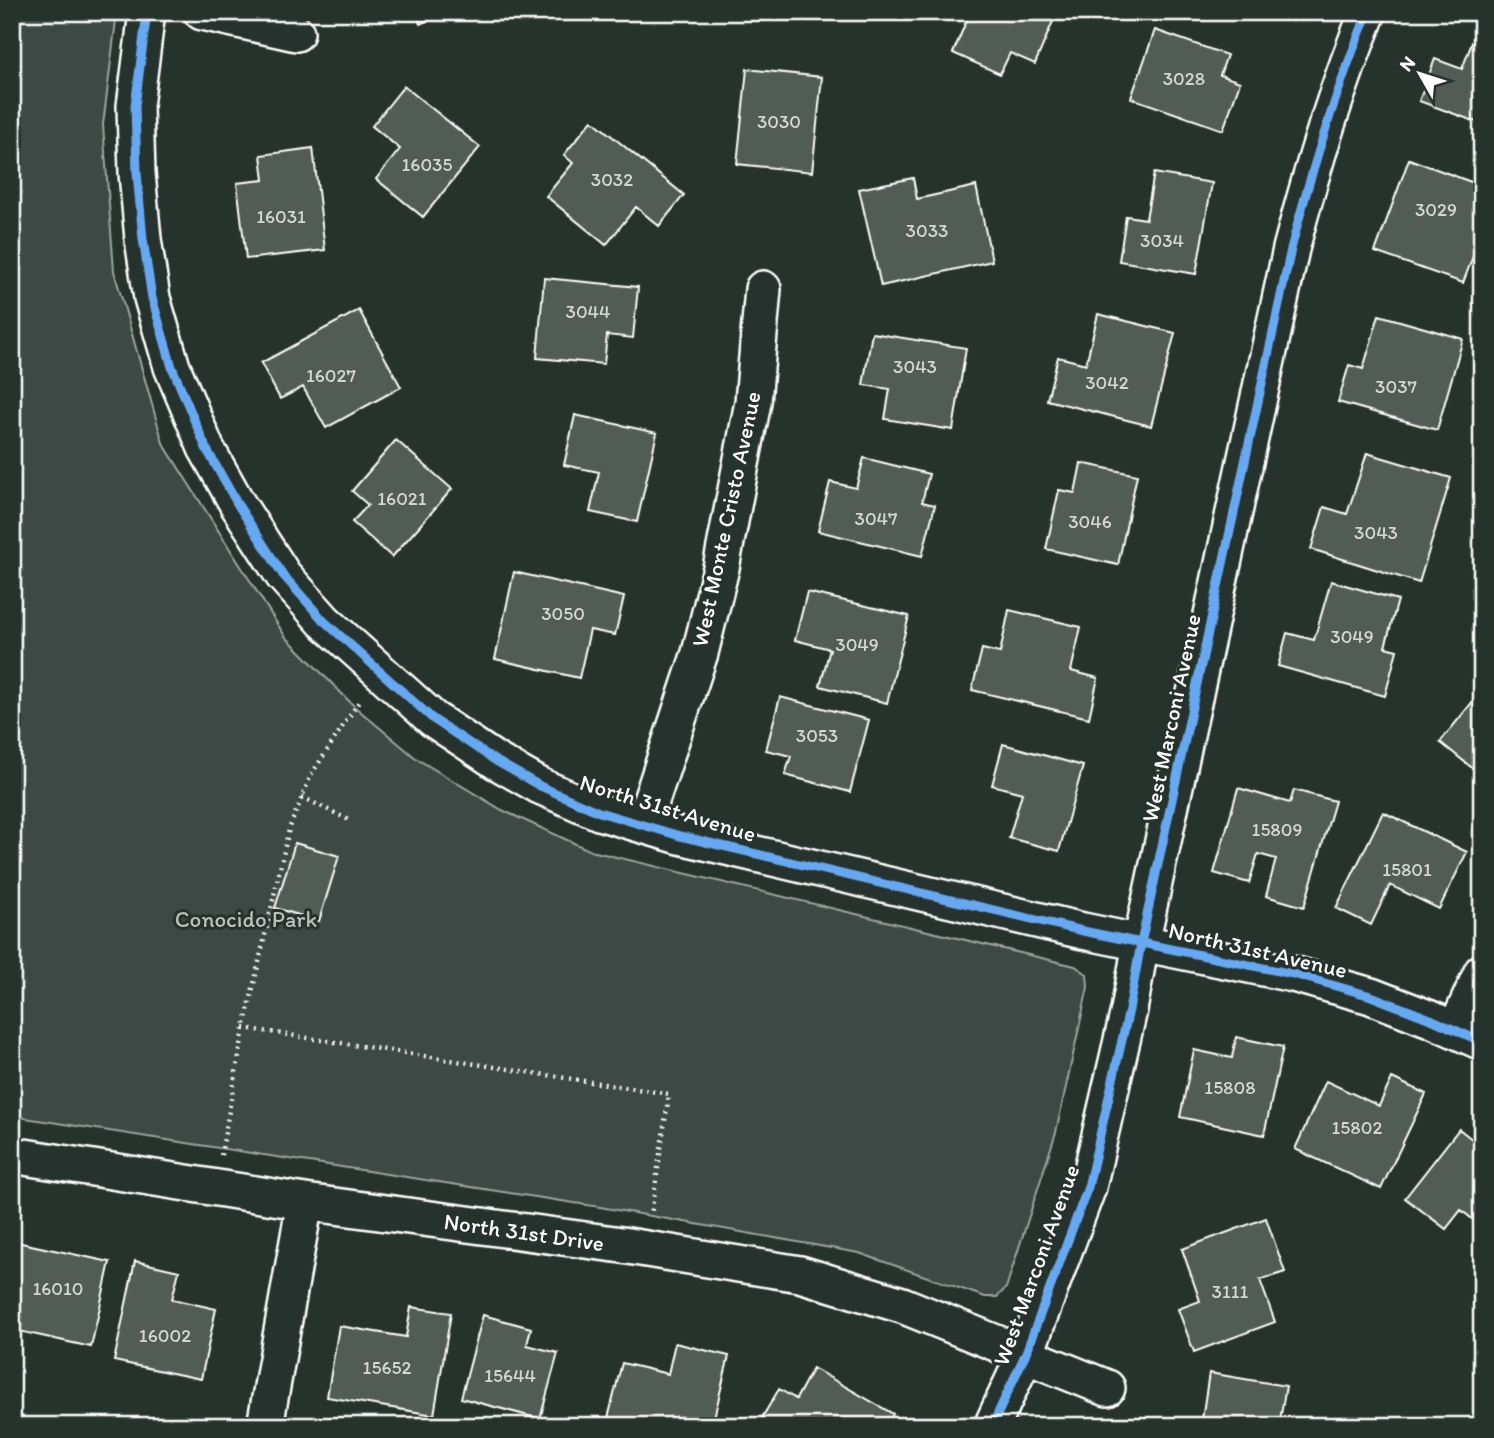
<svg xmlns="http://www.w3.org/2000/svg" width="1494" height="1438" font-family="Itim,sans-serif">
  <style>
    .green { fill: #3e4944; stroke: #9ea4a2; stroke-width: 2 }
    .building { fill: #515c57; stroke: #fff; stroke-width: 2 }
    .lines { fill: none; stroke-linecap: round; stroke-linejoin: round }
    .minor-casing { stroke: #fff; stroke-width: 40 }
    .path { stroke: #fff; stroke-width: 4.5; stroke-dasharray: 2 5; stroke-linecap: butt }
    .minor { stroke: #26332d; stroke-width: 35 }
    .cycleway-casing { stroke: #26332d; stroke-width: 13 }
    .cycleway { stroke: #66a8f1; stroke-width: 9 }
    .labels { text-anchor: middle; stroke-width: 6; stroke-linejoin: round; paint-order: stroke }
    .number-label { font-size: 19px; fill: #d4d6d5 }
    .street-label { font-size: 23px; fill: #fff; stroke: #26332d }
    .park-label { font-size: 23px; fill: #bbbfbe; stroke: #26332d }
  </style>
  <rect width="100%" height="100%" fill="#26332d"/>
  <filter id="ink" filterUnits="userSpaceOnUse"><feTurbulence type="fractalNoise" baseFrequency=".0143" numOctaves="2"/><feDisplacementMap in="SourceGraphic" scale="14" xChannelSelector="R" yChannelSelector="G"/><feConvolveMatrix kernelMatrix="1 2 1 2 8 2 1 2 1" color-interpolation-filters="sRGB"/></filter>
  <g filter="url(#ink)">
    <path class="green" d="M12,12H117L103,125L114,271L163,443L285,636L355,707L417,759L502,810L591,851L1075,966L1087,974L1088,987L1056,1132L1006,1288L997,1297H985L859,1253L600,1207L12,1116Z"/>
    <path class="building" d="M416,12H447L420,24Z
      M970,12H1057L1035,64L1010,53L1000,74L953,53Z
      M1479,24L1482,25V124L1419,101L1435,59L1462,69Z
      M1155,30L1227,55L1220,75L1240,82L1223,130L1131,98Z
      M747,69L822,77L812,172L737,164Z
      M404,86L480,147L423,217L376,179L400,149L372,126Z
      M592,120L684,195L659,226L636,207L606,245L546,196L573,163L564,155Z
      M313,148L325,250L246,259L237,183L264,180L261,155Z
      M1409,159L1482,186V232L1463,283L1375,252Z
      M1154,173L1212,183L1196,274L1119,261L1126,216L1146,219Z
      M913,178L917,199L976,186L992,261L881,286L859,189Z
      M544,278L638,287L633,338L607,335L604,364L537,358Z
      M359,310L401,387L326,428L303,387L280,399L261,363Z
      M1098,314L1175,333L1151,426L1047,400L1058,357L1086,364Z
      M1379,315L1463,339L1437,430L1338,402L1349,365L1363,369Z
      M872,333L966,348L953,430L885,419L890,389L863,385Z
      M575,415L657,433L637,522L590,512L599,472L564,465Z
      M396,440L452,489L392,557L352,522L368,505L352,491Z
      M1367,453L1451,478L1419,583L1311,549L1324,507L1347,514Z
      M864,458L929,474L922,502L935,505L922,556L818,531L830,482L856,488Z
      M1081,463L1137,475L1118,565L1046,549L1059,490L1075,493Z
      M514,572L624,597L615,635L590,630L579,678L495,659Z
      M1331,581L1398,600L1385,647L1397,650L1385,696L1278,666L1287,633L1314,640Z
      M807,592L909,616L887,703L820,686L830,649L795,640Z
      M1009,610L1081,627L1071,671L1098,678L1089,718L972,690L982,649L1000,653Z
      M1482,690V776L1440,742Z
      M780,697L869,720L850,792L785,775L791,756L766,750Z
      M1003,744L1083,766L1059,851L1009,838L1022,793L992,785Z
      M1238,788L1290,803L1294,790L1335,801L1304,907L1266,896L1276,859L1258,854L1249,883L1214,873Z
      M1383,812L1467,852L1439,909L1390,885L1371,925L1336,908Z
      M295,843L339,856L319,921L275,908Z
      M1236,1037L1283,1047L1264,1135L1180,1117L1194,1050L1232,1058Z
      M1392,1078L1426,1094L1381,1189L1295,1149L1326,1081L1379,1106Z
      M1459,1129L1482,1147V1227L1461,1210L1446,1229L1405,1198Z
      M1266,1218L1285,1272L1260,1280L1275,1322L1194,1352L1178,1309L1200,1301L1182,1249Z
      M12,1241L110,1262L91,1347L19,1331L22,1316L12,1314Z
      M135,1261L179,1271L172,1299L216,1309L201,1379L114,1361Z
      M411,1307L451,1313L434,1415L327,1397L339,1326L406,1337Z
      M483,1315L531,1328L527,1345L558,1353L540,1419L461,1398Z
      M675,1343L729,1356L712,1426H606L622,1363L668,1374Z
      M813,1368L893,1414L887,1426H757L779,1389L796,1399Z
      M1209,1373L1286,1386L1279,1426H1201Z"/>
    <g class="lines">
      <defs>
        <path id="minor" d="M147,12L135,106L137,173L143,239L152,298L172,367L206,448L238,505L283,575L324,621L433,719L496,761L540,786L599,812L680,836L1083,931L1293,974L1371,996L1433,1020L1482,1042
          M202,12L296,33
          M643,825L700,653L721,568L753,402L763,289
          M1456,1030L1482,972
          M12,1155L305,1202L622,1245L800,1274L902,1305L1107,1388
          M265,1426L305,1202
          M992,1426L1025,1355L1088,1187L1129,1010L1141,943L1291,249C1312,168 1336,90 1368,12"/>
      </defs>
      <use href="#minor" class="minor-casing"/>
      <path class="path" d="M302,797L349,820
        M244,1028L669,1094L651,1215
        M221,1155L244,1028L289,829L311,775L360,700"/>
      <use href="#minor" class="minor"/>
      <defs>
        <path id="cycleway" d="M147,12L135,106L137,173L143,239L152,298L172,367L206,448L238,505L283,575L324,621L433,719L496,761L540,786L599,812L680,836L1083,931L1293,974L1371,996L1433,1020L1482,1042
          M992,1426L1025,1355L1088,1187L1129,1010L1141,943L1291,249C1312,168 1336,90 1368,12"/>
      </defs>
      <use href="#cycleway" class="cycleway-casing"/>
      <use href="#cycleway" class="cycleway"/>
    </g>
  </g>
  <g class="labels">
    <g class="number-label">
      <text x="1184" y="85">3028</text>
      <text x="779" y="128">3030</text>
      <text x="427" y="171">16035</text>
      <text x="612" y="186">3032</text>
      <text x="1436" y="216">3029</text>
      <text x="281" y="223">16031</text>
      <text x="927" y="237">3033</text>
      <text x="1162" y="247">3034</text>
      <text x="588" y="318">3044</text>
      <text x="915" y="373">3043</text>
      <text x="331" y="382">16027</text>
      <text x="1107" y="389">3042</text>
      <text x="1396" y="393">3037</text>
      <text x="402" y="505">16021</text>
      <text x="876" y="525">3047</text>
      <text x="1090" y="528">3046</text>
      <text x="1376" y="539">3043</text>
      <text x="563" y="620">3050</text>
      <text x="1352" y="643">3049</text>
      <text x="857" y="651">3049</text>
      <text x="817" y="742">3053</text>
      <text x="1277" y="836">15809</text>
      <text x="1407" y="876">15801</text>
      <text x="1230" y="1094">15808</text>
      <text x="1357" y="1134">15802</text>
      <text x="58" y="1295">16010</text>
      <text x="1230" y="1298">3111</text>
      <text x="165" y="1342">16002</text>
      <text x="387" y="1374">15652</text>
      <text x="510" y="1382">15644</text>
    </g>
    <g class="street-label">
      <text transform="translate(726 519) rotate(-78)" y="8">West Monte Cristo Avenue</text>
      <text transform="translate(1171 718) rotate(-78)" y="8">West Marconi Avenue</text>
      <text transform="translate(668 808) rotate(17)" y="8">North 31st Avenue</text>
      <text transform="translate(1258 950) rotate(13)" y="8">North 31st Avenue</text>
      <text transform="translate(524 1232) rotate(8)" y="8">North 31st Drive</text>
      <text transform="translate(1036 1265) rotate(-70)" y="8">West Marconi Avenue</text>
    </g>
    <g class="park-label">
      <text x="246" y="927">Conocido Park</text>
    </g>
  </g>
  <rect width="1494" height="1438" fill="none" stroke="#26332d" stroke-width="42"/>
  <rect x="21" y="21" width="1452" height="1396" fill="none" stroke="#fff" stroke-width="2.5" filter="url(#ink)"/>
  <g transform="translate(1420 74) rotate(309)" stroke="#26332d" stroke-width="5" paint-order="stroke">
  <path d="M0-5L12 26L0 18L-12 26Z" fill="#ffffff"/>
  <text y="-10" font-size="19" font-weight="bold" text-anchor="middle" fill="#ffffff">N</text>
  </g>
</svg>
